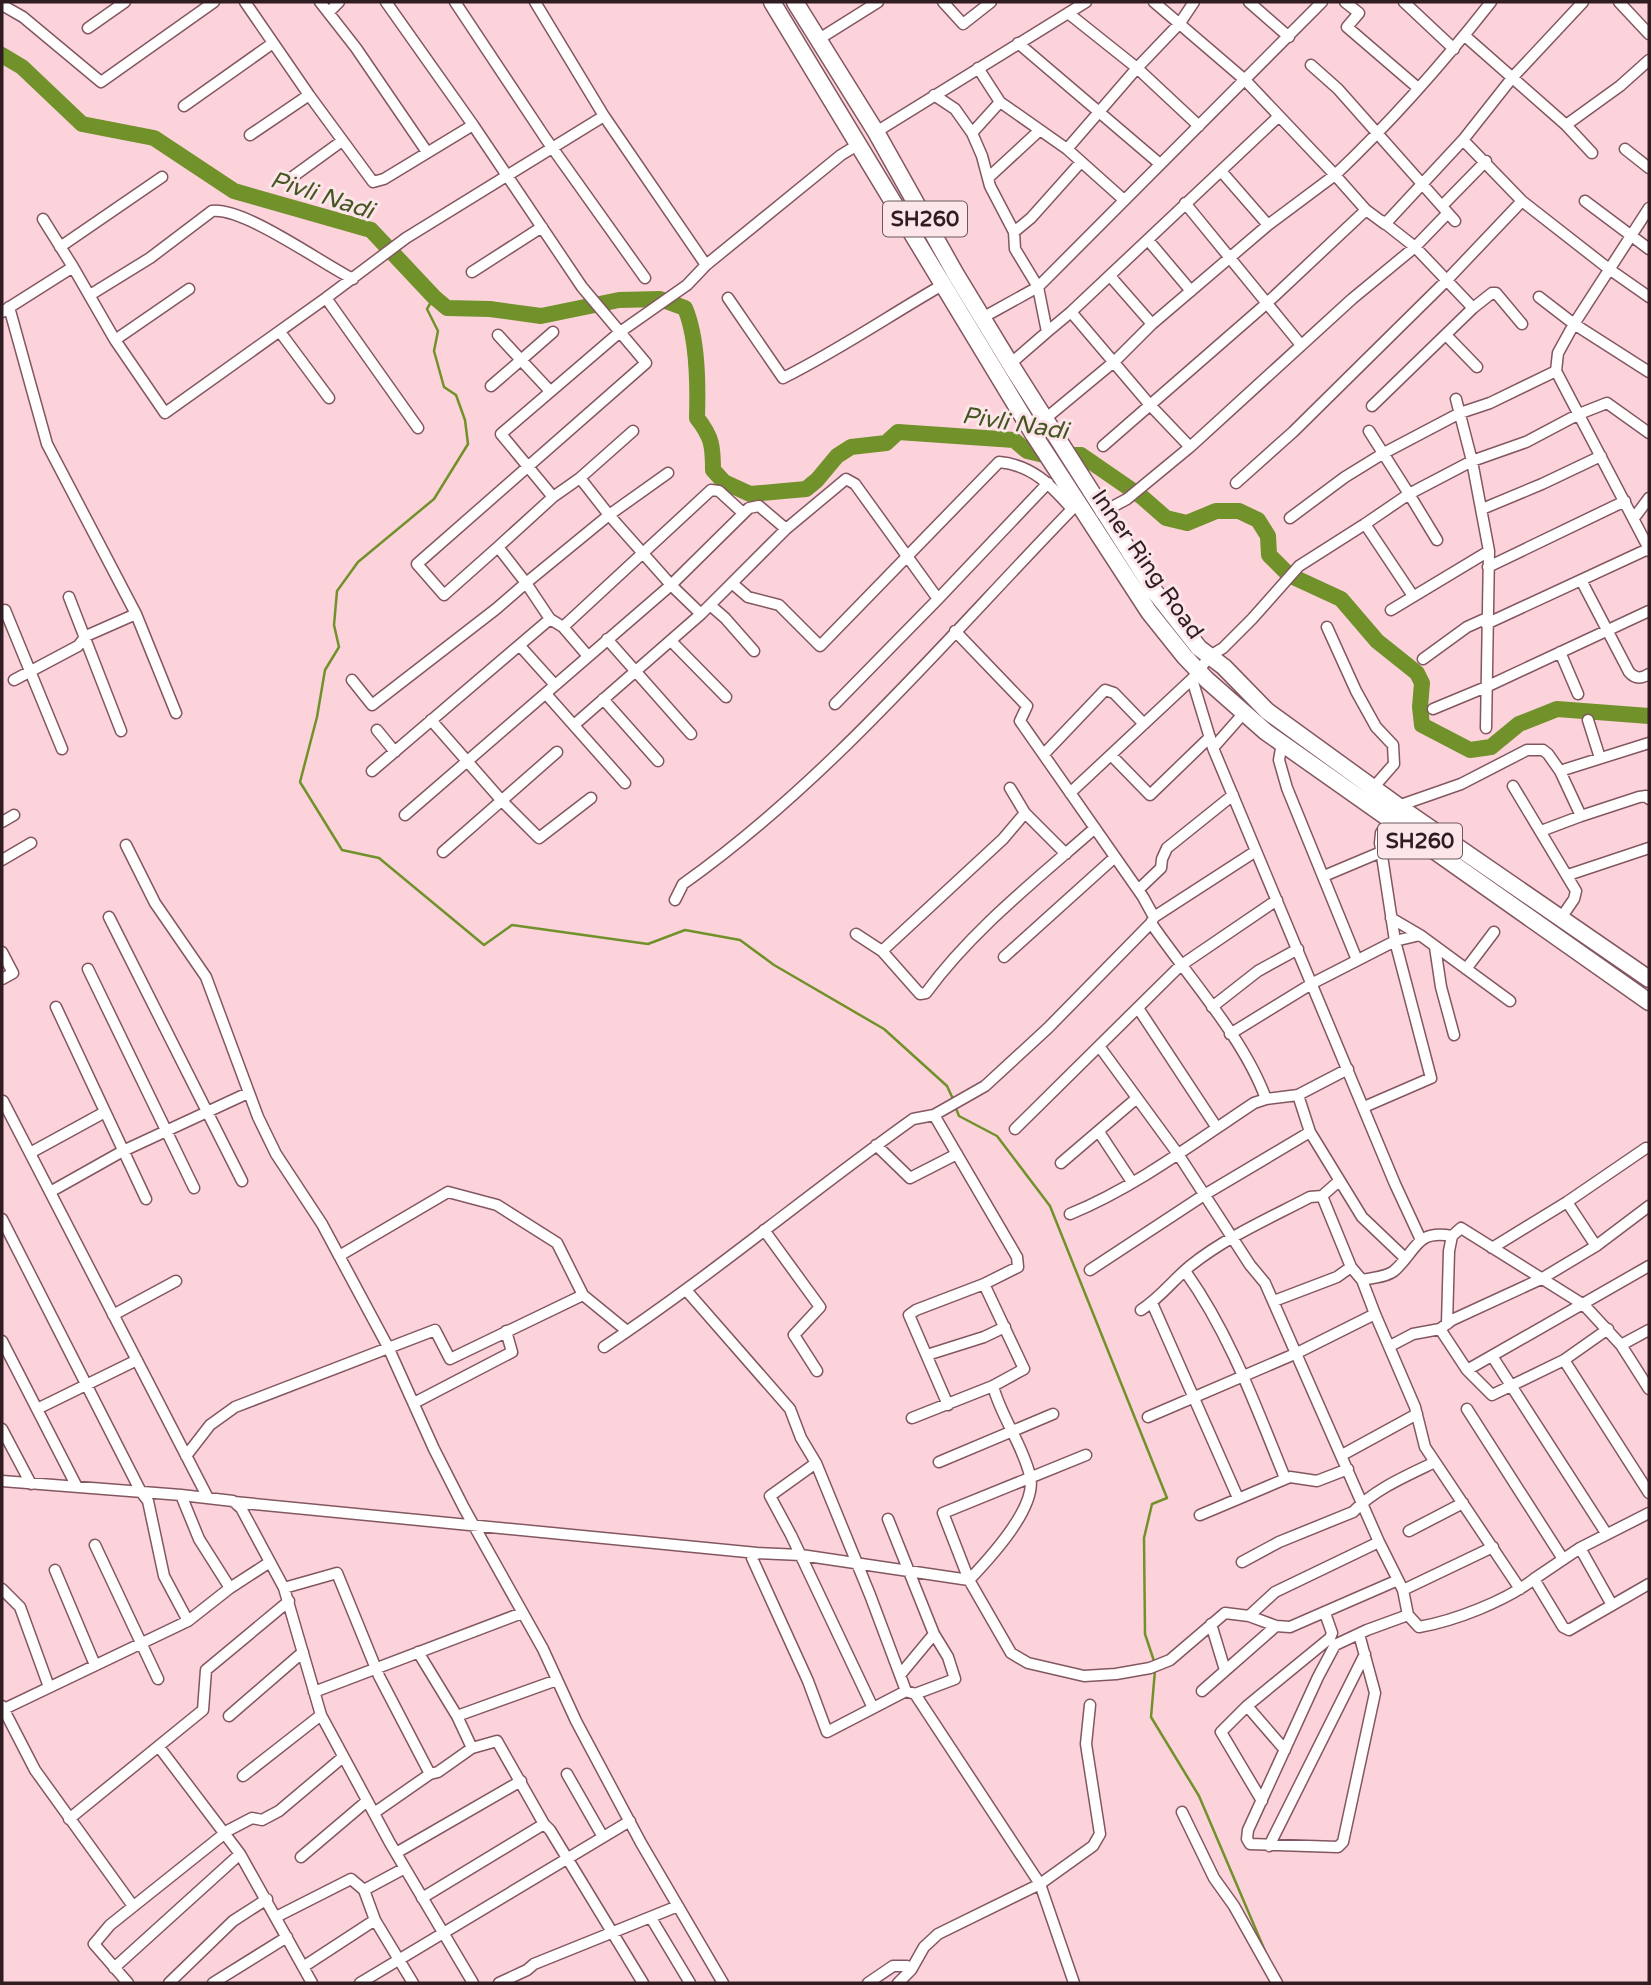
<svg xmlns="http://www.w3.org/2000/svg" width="1651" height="1985" font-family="'Varela Round',sans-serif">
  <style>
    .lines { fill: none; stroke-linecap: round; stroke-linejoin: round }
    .stream { stroke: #71912a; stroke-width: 2.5 }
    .river { stroke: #71912a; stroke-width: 16 }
    .minor-casing { stroke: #835760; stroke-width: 13 }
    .trunk-casing { stroke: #835760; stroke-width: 19 }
    .minor { stroke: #fff; stroke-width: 10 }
    .trunk { stroke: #fff; stroke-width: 16 }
    .labels { text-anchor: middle; stroke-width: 6; stroke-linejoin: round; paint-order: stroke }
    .shield { fill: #fce6ea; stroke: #6d595d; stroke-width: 2 }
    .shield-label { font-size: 21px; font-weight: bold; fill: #301d21 }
    .street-label { font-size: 23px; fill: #301d21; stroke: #fce6ea }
    .water-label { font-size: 24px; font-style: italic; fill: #455622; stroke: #fce6ea }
  </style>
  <rect width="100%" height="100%" fill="#fdd3db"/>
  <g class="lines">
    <path class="stream" d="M434,297L427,309L438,331L434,351L444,387L456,395L465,420L468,444L434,499L358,562L337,591L334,625L339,647L325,670L317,717L300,782L342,850L379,858L484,945L512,925L648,944L685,930L740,940L774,965L884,1029L947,1086L953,1099
      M955,1106L959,1116L997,1136L1050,1206L1167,1498L1152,1504L1144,1538L1145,1634L1155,1664
      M1155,1670L1151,1717L1199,1796L1268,1958"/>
    <path class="river" d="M2,55L22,67L82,124L154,138L234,191L371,230L434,297L447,308L490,309L541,316L619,300L660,299L685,308C698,339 698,385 697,418C712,437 713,446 713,470L724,482L750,494L806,489L817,480L837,456L851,447L886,443L898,432L1014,440L1027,451L1044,455H1081L1142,497L1166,518L1187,523L1216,511H1239L1258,520L1268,536L1269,555L1289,575L1341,599L1377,641L1417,673L1422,683L1420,707L1422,725L1470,750L1491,747L1519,724L1557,709L1649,716"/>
    <defs>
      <path id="minor" d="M245,2L309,95L373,182L384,179L473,125
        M320,2L356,48L427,152
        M386,2L473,125L582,287L646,363L417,564L444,595L498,547
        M455,2L546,139L645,278
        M535,2L604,116L706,265L841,155L859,144
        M943,2L963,24L991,2
        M1154,2L1245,80L1335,175C1391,122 1443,63 1491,2
        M1249,2L1289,37
        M1345,2L1359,13L1347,27L1418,88
        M1404,2L1454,49
        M1619,2L1649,34
        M2,5L23,17L101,82L214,2
        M329,12L339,2
        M1068,13L1137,68L1199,126
        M88,28L125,2
        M1465,36L1566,125L1620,86L1649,60
        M819,39L878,2
        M1018,43L1160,164
        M1311,65L1338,89L1455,221
        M978,68L1000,102L1067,149L1124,200
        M934,95L955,109L972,133
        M1000,102L972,133L982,156L990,186L1014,232L1015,249L1038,287L1047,332L1010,364
        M184,106L273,43
        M1566,125L1592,153
        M876,132L1086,2
        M250,135L309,95
        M1463,140L1512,78L1583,2
        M1067,149L1137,68L1180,23L1194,2
        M1625,149L1649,168
        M1221,171L1268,225
        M291,178L342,141
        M988,178L1040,130
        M1522,201L1609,269L1649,297
        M1585,201L1649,249
        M1185,203L1301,345
        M1442,206L1486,161
        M1649,208L1574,324L1558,353L1556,371L1649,549
        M43,219L73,267
        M1382,221L1415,247L1444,217
        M1014,232L1031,218L1081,162
        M1148,240L1191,291
        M60,247L162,177
        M472,272L542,227
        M1110,276L1152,324
        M90,295L150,258L212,211C244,207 321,263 353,279
        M1539,297L1574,324L1649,372
        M326,298L418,428
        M728,298L783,378C839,350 890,315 944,284
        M9,307L47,444L136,614L176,713
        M1473,308L1492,293H1496L1522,324
        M2,312L73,267L115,340L189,289
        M982,318L1038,287L1322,2
        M280,332L329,398
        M1047,332L1071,312
        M498,335L521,360L553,332
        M1446,335L1477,367
        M115,340L165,413L326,298L406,238L604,116
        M491,386L521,360L550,391
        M1456,399L1472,461L1489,551L1486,728
        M1045,419L1115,361L1152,324L1268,225L1335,175L1366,210
        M1369,431L1409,494L1365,524L1413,596
        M1103,446L1266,304L1366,210L1385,224L1463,140L1522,201L1446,281L1293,432L1236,483
        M1190,447L1352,299L1415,247L1473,308L1372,406
        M668,473L609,515L671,585L749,508L759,506L786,529L846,479L855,484L938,599
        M580,478L633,431
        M1482,509L1542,484L1601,456
        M1101,513L1127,499L1190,447L1150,405L1071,312L1279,116
        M1290,518L1345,477L1384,453L1460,413L1490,403L1556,371
        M1634,518L1649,498
        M1437,540L1409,494L1472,461L1526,442L1579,414L1607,403L1649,433
        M1488,567L1625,501
        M1581,580L1629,672C1635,679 1641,679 1649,674
        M733,584L748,597L779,605L820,646L999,462C1032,465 1051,485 1072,509
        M69,597L121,731
        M710,605L725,618L754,651
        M5,610L62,749
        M1391,610L1489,551
        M550,619L526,583L609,515L580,478L553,497
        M1486,624L1648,549L1649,551
        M563,627L711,490L719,491L743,513
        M1327,627L1356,691L1376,727L1393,745L1394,764L1373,788
        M955,631L1027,706L1020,721L1143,897L1154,917L1151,923C1188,977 1244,1038 1266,1099
        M607,639L691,734
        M671,641L726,697
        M520,646L555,685
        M1560,652L1578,694
        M1423,659L1467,627L1487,618
        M1192,679L1213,748L1395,1184L1421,1240
        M14,680L78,646L86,636L136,614
        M352,680L372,705L496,609L526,583L498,547L553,497L501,434L620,332L687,285L706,265
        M546,694L625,783
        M603,699L658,761
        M835,704L938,599L1048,483
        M1433,709L1486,687L1649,611
        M431,720L502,801L539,838L591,798
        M1588,720L1600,758
        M574,725L701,614
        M377,730L395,752
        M1282,743L1279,760L1287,788L1357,960
        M1213,748L1243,714
        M1044,754L1105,690L1114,693L1144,724
        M1111,755L1150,795L1210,737
        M372,771L550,619L563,627L587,655
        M1560,771L1649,743
        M1513,786L1576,891L1574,899L1561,918
        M1010,788L1025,813
        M1070,793L1192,679L1210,656L1223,648L1252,619L1299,566L1365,524
        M405,815L671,585L701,614L786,529
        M2,822L14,815
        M1541,831L1581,816
        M126,845L155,903L206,977L258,1117L276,1154L322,1224L388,1347L434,1449L464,1508L543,1649L576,1721L641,1843L723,1983
        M443,852L557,752
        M2,860L31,843
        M1568,875L1649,848
        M1324,876L1381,852
        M1138,890L1161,868L1162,859L1167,848L1233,795
        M675,900L683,884C831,779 952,632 1078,503
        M109,917L242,1181
        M1154,917L1256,851
        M1391,918L1420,935L1510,1001
        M856,934L882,951L1003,839L1025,813L1066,854
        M1435,947L1441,987L1454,1035
        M882,951L920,994L926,993C972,930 1036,880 1095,828
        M2,952L13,973L2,979
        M1004,957L1115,857
        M88,969L194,1188
        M1466,969L1494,932
        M56,1007L146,1199
        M1212,1007L1258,971L1298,949
        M1138,1008L1217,1128
        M1230,1034L1313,983L1395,941L1380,843L1381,833L1398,806L1461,784L1527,750H1543L1548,754L1560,771L1581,816L1639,797L1646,796L1649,799
        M1099,1046L1178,1154L1250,1265L1265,1283L1379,1542L1403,1590L1408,1615
        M1298,1095L1310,1132L1362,1217L1405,1258
        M3,1101L208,1498
        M1364,1107L1431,1078L1395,941L1420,935
        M934,1115L1017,1257L1018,1267L984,1284L916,1310L909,1315L948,1405
        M1015,1129L1180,966L1277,900
        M1099,1132L1132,1182
        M876,1145L910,1178L957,1154
        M30,1153L105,1112
        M1061,1163L1137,1098
        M50,1192L123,1151L248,1093
        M1322,1196L1351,1267
        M1567,1202L1596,1246
        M1649,1206L1596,1246L1541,1279L1452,1320L1440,1329L1467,1370L1649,1266
        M1070,1214C1136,1187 1195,1142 1254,1103L1266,1099L1298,1095L1348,1069
        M2,1219L141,1492L148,1501L164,1576L188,1621
        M764,1230L820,1307L794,1335L817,1371
        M1492,1248L1567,1202L1646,1148
        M339,1256L448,1192L497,1205L557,1243L583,1295L627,1331
        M1090,1270L1204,1195L1310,1132
        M1185,1271C1230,1334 1256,1407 1285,1478
        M1362,1280C1371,1278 1387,1277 1394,1271C1417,1251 1415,1229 1452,1236
        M686,1290L790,1409L801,1438L816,1463
        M1274,1301L1337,1277L1351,1267L1362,1280L1375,1314
        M1152,1303L1238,1498
        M1141,1310C1160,1298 1173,1280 1190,1266C1226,1237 1270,1218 1310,1197L1322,1196L1339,1181
        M113,1315L176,1281
        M1447,1324L1449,1251L1452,1236L1461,1228L1584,1305L1621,1345L1649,1389
        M2,1341L77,1487
        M1621,1345L1649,1330
        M1390,1346L1413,1334L1440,1329
        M604,1347C711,1276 809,1193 913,1119L934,1115L985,1086L1048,1028L1151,923
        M927,1355L984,1337L1005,1327
        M1492,1356L1606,1533
        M1564,1360L1649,1493
        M1467,1370L1492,1395L1564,1360L1608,1329
        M414,1403L512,1352L506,1331
        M37,1409L137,1360
        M1467,1409L1563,1559
        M1148,1417L1297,1353L1375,1314L1415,1407L1425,1447L1520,1589
        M912,1418L993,1386L1024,1369L984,1284
        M2,1429L31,1484
        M1086,1455L943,1513L969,1580L1011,1653L1028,1663L1084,1676L1116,1674L1150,1668L1170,1660L1225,1613L1249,1616
        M1342,1455L1417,1414
        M186,1456L210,1425L235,1407L435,1330L450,1359L583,1295
        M939,1462L1053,1414
        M2,1481L181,1495L233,1501L241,1508L284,1588L321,1715L390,1843L473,1983
        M181,1495L199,1539L230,1588
        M234,1502L757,1553
        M1200,1515L1290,1477L1317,1481L1348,1469
        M888,1519L934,1634L948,1657L955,1679L915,1694
        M1409,1531L1463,1503
        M1379,1542L1275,1592L1249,1616L1276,1626L1290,1627L1398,1580
        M95,1545L158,1679
        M1580,1548L1612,1605
        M1242,1562L1279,1542L1353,1512C1375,1489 1406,1476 1435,1462
        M55,1570L95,1665
        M1534,1579L1580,1548L1649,1513
        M284,1588L337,1573L379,1676L430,1774
        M2,1589L20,1607L49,1687
        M1403,1590L1493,1547
        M1211,1624L1225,1670
        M1359,1634L1375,1693L1343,1842L1338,1847L1250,1844L1247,1839L1248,1830L1318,1677L1335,1645L1367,1630L1408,1615L1419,1627C1454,1621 1506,1601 1534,1579L1563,1627L1569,1630L1649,1584
        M418,1652L457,1716L472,1748
        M900,1675L934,1634
        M1202,1691L1276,1626
        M314,1692L522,1613
        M2,1706L35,1770L133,1906
        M1247,1706L1285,1750
        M873,1708L791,1535L770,1496L816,1463L870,1595L906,1691
        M2,1710L188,1621L230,1588L270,1562
        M229,1716L303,1652
        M457,1716L557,1680
        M159,1747L240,1854L312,1983
        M567,1774L603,1837
        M243,1776L321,1715
        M1262,1801L1221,1732L1247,1706L1330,1638L1332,1633L1325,1613
        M1182,1812L1214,1878L1234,1906L1277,1983
        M374,1813L430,1774L438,1772L472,1748L497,1741L544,1824L550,1830L643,1983
        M69,1819L203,1710L206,1670L289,1601
        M1269,1846L1365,1654
        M396,1853L521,1781
        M301,1857L367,1801
        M364,1890L405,1868
        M422,1898L544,1824
        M276,1917L351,1879L364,1890L375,1920L413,1983
        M651,1918L690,1983
        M303,1967L375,1920
        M114,1968L240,1854
        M911,1970L924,1947L938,1934L1040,1884L915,1694L906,1691L827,1732L808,1681L752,1558L757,1553L801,1555L969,1580C989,1559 1038,1507 1030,1476C1023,1445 1001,1417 993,1386
        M128,1983L94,1944L110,1925L229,1830L252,1818L262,1820L279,1811L343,1757
        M169,1983L233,1921L267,1899
        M213,1983L287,1937
        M360,1983L630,1821
        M499,1983L527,1970L534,1964L678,1906
        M868,1983L893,1966H907L911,1970L898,1983
        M1074,1983L1040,1884L1093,1846L1100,1834L1086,1744L1090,1705"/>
      <path id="trunk" d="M772,2L1034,435L1149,612L1185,657L1207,680L1266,732L1649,1002
        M795,2L876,132L955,273L1014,370L1155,592L1199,648L1224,667L1267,711L1398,806L1649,979"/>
    </defs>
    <use href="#minor" class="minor-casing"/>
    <use href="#trunk" class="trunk-casing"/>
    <use href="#minor" class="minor"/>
    <use href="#trunk" class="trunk"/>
  </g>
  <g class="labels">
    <g class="shield">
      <rect x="883" y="201.5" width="84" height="35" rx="5"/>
      <rect x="1378" y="823.5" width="84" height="35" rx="5"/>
    </g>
    <g class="shield-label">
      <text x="925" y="226">SH260</text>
      <text x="1420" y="848">SH260</text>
    </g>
    <g class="street-label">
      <text transform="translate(1148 564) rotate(55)" y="8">Inner Ring Road</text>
    </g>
    <g class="water-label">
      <text transform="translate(322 195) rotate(18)" y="8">Pivli Nadi</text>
      <text transform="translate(1015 423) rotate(9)" y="8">Pivli Nadi</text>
    </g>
  </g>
  <rect width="1651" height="1985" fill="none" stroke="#301d21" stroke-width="7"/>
</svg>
